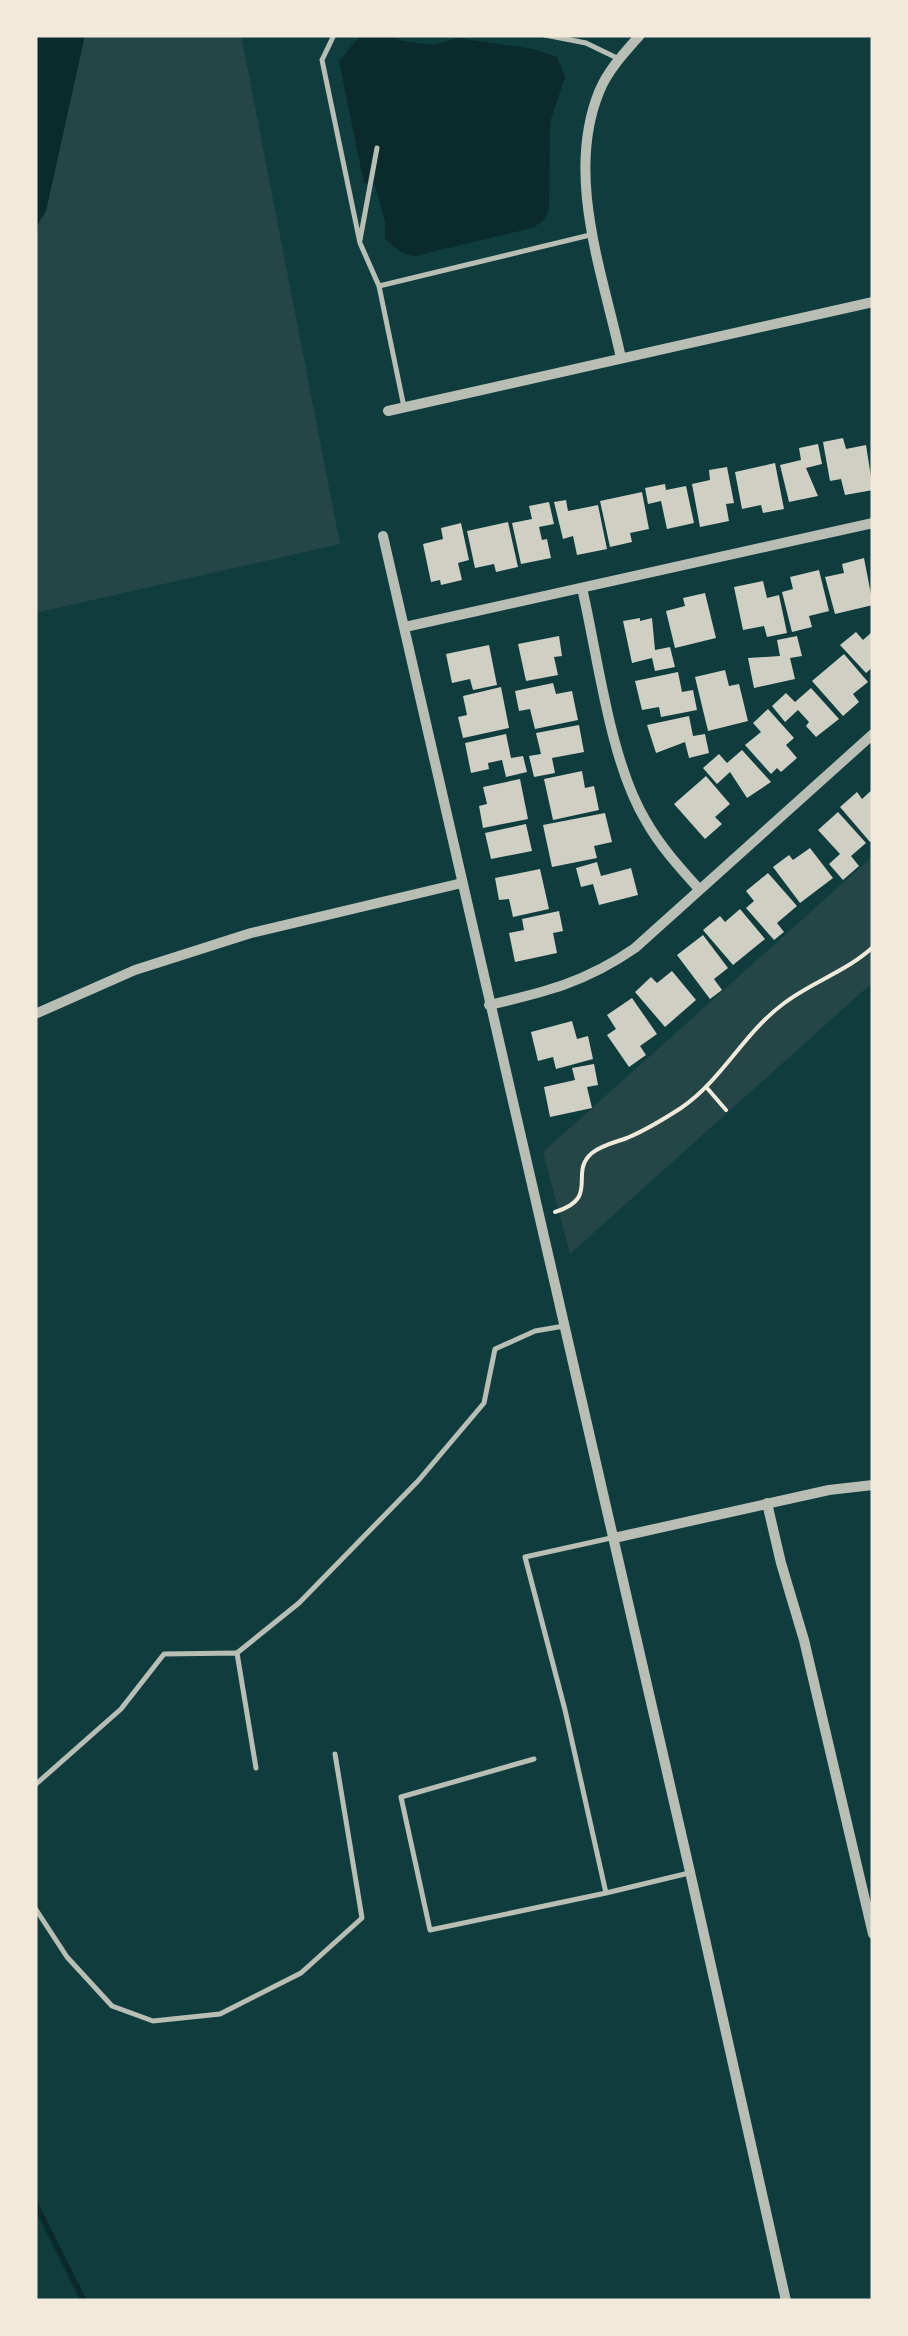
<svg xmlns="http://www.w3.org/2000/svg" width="908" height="2336" font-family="'Golos Text',sans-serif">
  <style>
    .green { fill: #244646 }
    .water { fill: #0a2a2b }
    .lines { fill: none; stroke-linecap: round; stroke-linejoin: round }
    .stream { stroke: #0a2a2b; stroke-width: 6 }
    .building { fill: #cfcfc3 }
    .path { stroke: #f1e9da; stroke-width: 4 }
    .service { stroke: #b8beb3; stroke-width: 5 }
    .minor { stroke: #b8beb3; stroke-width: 10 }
  </style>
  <rect width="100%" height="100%" fill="#0f3d3e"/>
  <path class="green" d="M85,35H241L340,544L35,613V229L46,211Z
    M873,856V982L570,1254L543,1152Z"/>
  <path class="water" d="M35,35H85L46,211L35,229Z
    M361,35H390L402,41L434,45L458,38L533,49L557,57L565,77L550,122L549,210L543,221L532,228L415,256L402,253L385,239V221L375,185L364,183L339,61Z"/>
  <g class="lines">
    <path class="stream" d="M35,2203L84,2301"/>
  </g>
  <path class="building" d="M843,438L846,449L866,445L873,490L845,495L841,479L830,481L823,442Z
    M818,444L822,464L806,468L818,496L789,502L780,465L801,460L799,448Z
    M775,463L784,509L763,513L761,505L742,509L735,472Z
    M727,467L734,503L726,504L729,521L700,527L692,484L710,480L709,470Z
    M665,484L666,490L686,486L694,523L667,529L661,501L648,504L645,488Z
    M642,492L649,529L630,533L632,542L610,547L600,501Z
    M566,500L568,511L598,505L607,549L577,555L573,536L563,539L554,502Z
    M549,502L554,524L539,527L542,540L547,539L551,558L521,564L512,523L532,519L529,506Z
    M508,522L518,567L496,572L494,564L475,568L467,531Z
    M461,523L469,560L458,563L462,580L441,585L440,580L431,582L423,544L443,539L441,528Z
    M864,558L873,605L835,614L825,577L844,573L842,564Z
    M819,570L829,611L809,616L812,627L792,632L782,592L793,589L790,577Z
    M763,581L767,598L779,595L787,633L767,637L764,626L743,630L734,587Z
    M705,593L716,638L675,648L666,611L685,606L683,598Z
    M640,618V621L652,618L655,650L670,647L675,667L655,671L652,658L632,663L623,621Z
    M873,631V667L866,673L840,645L856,632L863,640Z
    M559,636L562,656L554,657L558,675L526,681L518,644Z
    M797,636L802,656L790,658L795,679L754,688L748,658L780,656L777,640Z
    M489,645L497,685L473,690L470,679L452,683L446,654Z
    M844,654L868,682L853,694L859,702L843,716L812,681Z
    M725,670L729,686L739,684L748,721L708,731L695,677Z
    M678,672L682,692L693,690L697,710L661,717L659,707L642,710L635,681Z
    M553,683L556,694L572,691L578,720L535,729L530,709L519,711L515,691Z
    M501,687L509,728L463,738L458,717L467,715L463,696Z
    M811,688L839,719L816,737L806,726L809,722L798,710L785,722L772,706L786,693L795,702Z
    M768,709L794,738L786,745L797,758L781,772L777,768L771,774L745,745L761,732L753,723Z
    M689,716L693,736L705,734L709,753L689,758L685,742L656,753L647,725Z
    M579,725L584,752L552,758L555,773L534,777L529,756L541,754L536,733Z
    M506,734L511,758L523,756L527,772L506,777L502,760L488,763L489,769L471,773L465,743Z
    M742,750L771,782L747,798L730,772L717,784L703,768L719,754L727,763Z
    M582,771L585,788L594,786L599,810L553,820L544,779Z
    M706,776L730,804L715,817L722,824L705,839L674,804Z
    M520,779L528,819L483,828L479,806L487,804L483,787Z
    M873,789V839L870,842L840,807L857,792L862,799Z
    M838,812L866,843L851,856L859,866L843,880L829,864L840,854L818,830Z
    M605,813L612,842L594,846L597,858L552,867L543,825Z
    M526,824L532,851L491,859L485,833Z
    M810,848L833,878L800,903L773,867L789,855L793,860Z
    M597,862L601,876L631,868L638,895L599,905L593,884L581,887L576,868Z
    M540,869L549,909L513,917L509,899L499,900L495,878Z
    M768,873L797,906L777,923L784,932L774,940L746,908L754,901L746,891Z
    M740,909L765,939L733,965L703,930L720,916L725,922Z
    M559,911L563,931L553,933L557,953L515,962L509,933L524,930L522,919Z
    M703,935L728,968L714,979L722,990L710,999L677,955Z
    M672,971L696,1000L665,1027L635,992L651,977L657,983Z
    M632,998L657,1034L640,1046L646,1055L629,1067L607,1035L616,1029L607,1015Z
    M572,1021L577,1039L588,1036L593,1059L556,1069L553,1057L538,1061L531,1032Z
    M594,1064L598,1085L587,1087L592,1108L550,1117L544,1087L575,1080L572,1068Z"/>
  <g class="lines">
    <path class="path" d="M707,1088L726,1110
      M555,1212C601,1198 568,1173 592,1153C602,1145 616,1142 627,1138C646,1130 664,1119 681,1108C722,1080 743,1034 783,1004C811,982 846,972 873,947"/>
    <path class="service" d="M334,35L322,60L360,243L379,286L404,407
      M545,35L586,43L617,58
      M360,240L377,148
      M379,286L590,235
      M611,1538L525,1557L565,1710L606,1893L689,1873
      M534,1759L401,1797L430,1930L606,1893
      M256,1768L237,1653L299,1603L418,1481L484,1403L495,1349L535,1331L564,1326
      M35,1785L121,1709L164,1654L236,1653
      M35,1908L67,1957L112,2006L153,2021L220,2014L301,1973L362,1918L335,1754"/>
    <path class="minor" d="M621,358C603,274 565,176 599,92C608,70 625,52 640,35
      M388,411L873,302
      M383,536L690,1872L786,2301
      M582,588C598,657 610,762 646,821C660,846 680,868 699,889
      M405,627L873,523
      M489,1005C546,992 586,982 635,948L873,734
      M35,1014L135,970L251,933L462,883
      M767,1503L781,1563L804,1640L873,1934
      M614,1538L829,1490L873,1485"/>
  </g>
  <rect width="908" height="2336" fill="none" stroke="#f1e9da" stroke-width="75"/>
</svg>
